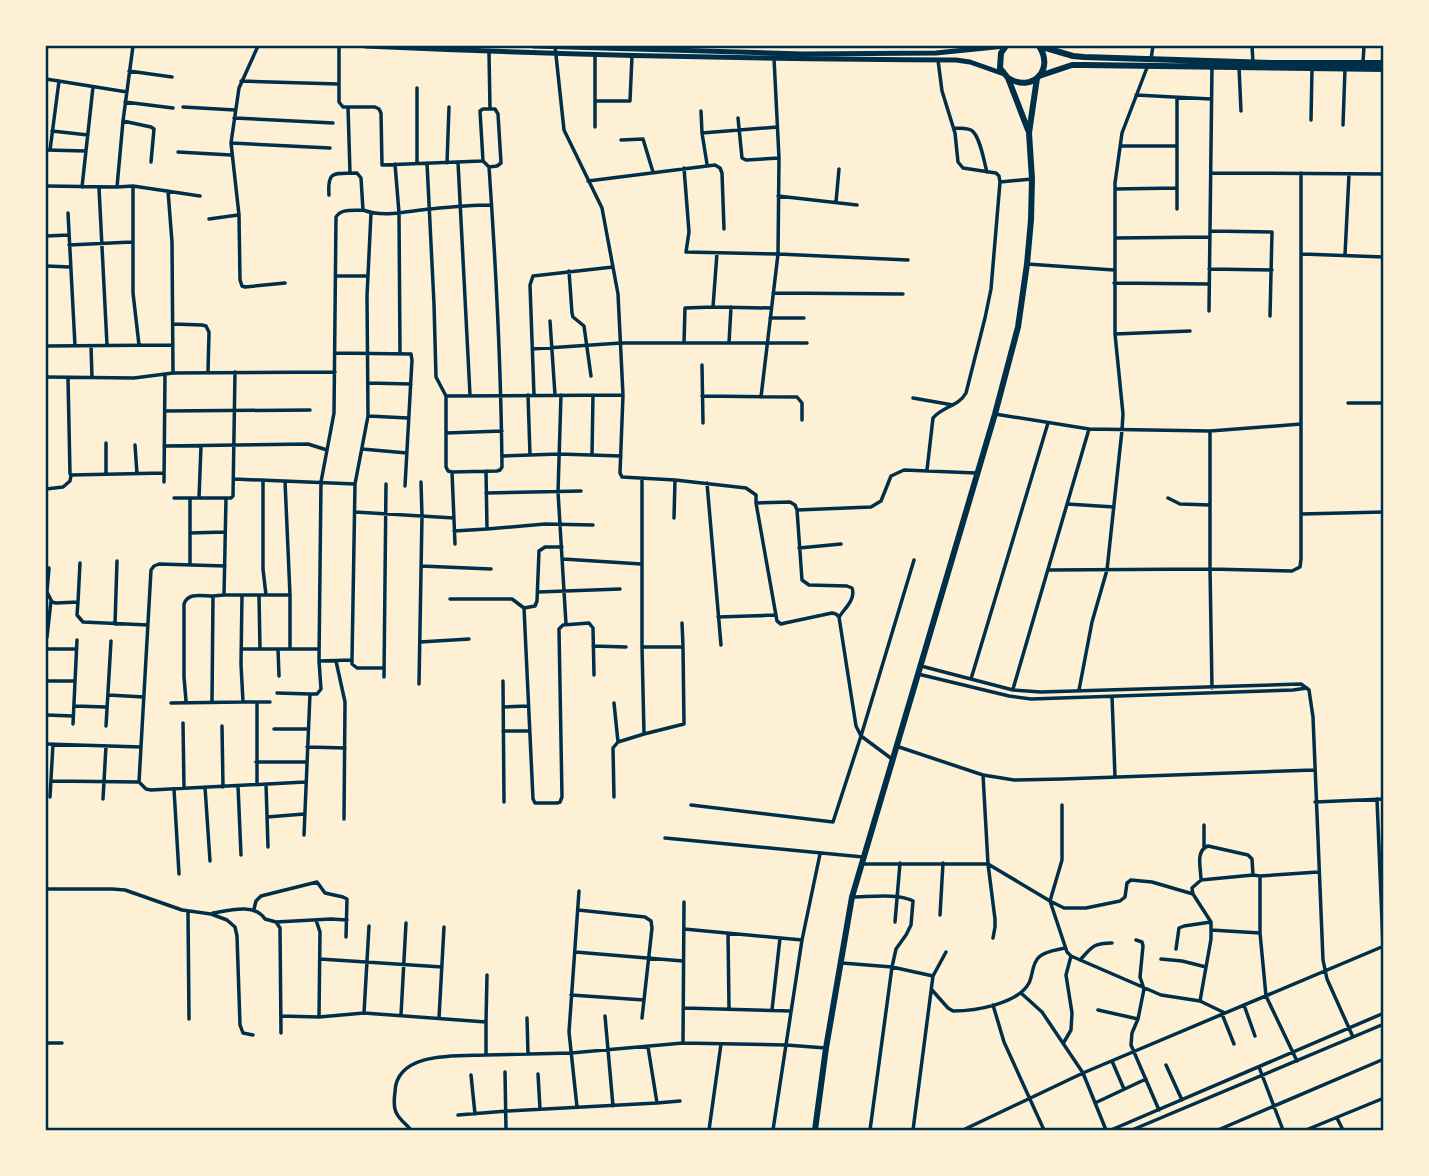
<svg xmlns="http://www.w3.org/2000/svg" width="1429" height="1176" font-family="'DM Sans',sans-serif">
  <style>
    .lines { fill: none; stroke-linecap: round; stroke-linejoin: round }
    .minor { stroke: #003049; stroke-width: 3.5 }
    .tertiary { stroke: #003049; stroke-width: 5 }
    .trunk { stroke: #003049; stroke-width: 6 }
    .neatline { fill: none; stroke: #003049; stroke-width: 2.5 }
  </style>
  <rect width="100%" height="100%" fill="#fdf0d5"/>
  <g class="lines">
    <path class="minor" d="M133,46L123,121L117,187L133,186L200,196
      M258,46L239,88L231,143L239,215L240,280L242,286L245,287L285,283
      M339,46V102L343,107H375L379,109L381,113L382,165L482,161
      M555,46L564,130L602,208L618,294L623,395L620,473L622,477L675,480L746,488L756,495V503L790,502L795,505L797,510L871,507L881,501L891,476L904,470L976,473
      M1252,46L1253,62
      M489,52L490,109
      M595,54V127
      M1151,59L1153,46
      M938,60L942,91L955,133L958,162L963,168L996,173L999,176L1000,182
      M1363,62L1364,46
      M1239,67L1241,111
      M129,71L172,77
      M46,79L127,92
      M241,81L338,84
      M1136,95L1211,99
      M595,101H630L632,56
      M125,102L173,108
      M183,107L235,110
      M348,107L350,173
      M701,111L702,133L707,164
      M234,118L333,123
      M738,118L742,158L746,160L779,158
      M1311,120L1312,69
      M123,121L151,127L154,129L151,162
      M1343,125L1345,69
      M954,128C959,128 966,128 971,130C980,135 984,162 987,172
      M52,131L88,135
      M702,133L777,127
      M621,140L643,139L653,172
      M231,143L330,148
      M1120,146H1177
      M46,150L86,151
      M50,150L59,81
      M178,152L231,155
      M458,162L470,395
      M427,163L434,304L436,377L446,396V467L448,471L452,472L497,471L500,470L502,467C501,367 496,267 489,167L483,161L480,111L483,109H495L498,114L501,163L497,166L489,167
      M447,163L449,107
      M395,164L399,213L400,353
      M417,164V88
      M684,168L689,232L686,252L778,254L908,260
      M1211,173L1384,174
      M588,181L715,165L720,168L722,173L724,229
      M46,186L117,187
      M133,186V293L139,345
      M82,187L93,87
      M99,188L107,345
      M1115,189L1177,188
      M168,191L172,242L173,373
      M329,195C327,169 335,174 357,173L361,178L363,210C384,218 408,211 430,209C450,207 471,205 491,205
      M778,196L857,205
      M836,202L839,169
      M1177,209V98
      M68,213L75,346
      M371,213L367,296L368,416L355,484L352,660V664L357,668H384
      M209,219L238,215
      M1210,231L1272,232L1270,316
      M46,236L69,235
      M1115,238L1210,237
      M69,245L132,242
      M1302,254L1384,257
      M1345,255L1349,174
      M1027,264L1114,270
      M46,266L70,267
      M1209,269L1272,270
      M569,271L572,313L573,317L584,326L591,376
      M336,276H367
      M1114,283L1209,284
      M773,293L903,294
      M713,307L717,253
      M1209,311L1212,66
      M770,318H804
      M550,321L555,395
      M173,324L202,325L206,326L209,332L208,372
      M1115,334L1190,331
      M684,343L685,308L713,307L771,308
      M729,343L731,307
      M46,346L173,345
      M91,346L92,378
      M532,349L621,343H807
      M335,353L411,354L412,360L405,486
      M702,365L703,423
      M46,377L134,378L173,373L335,372
      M68,378L70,474
      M368,383L411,384
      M528,395L530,455
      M534,395L530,285L533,276L613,267
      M561,395L558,492L566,624
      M446,396L623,395
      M702,396L797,397L802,403V420
      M761,397L778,254L779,158L774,58
      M913,398L953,405
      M1348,403H1384
      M165,411L310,410
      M995,414L1089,429L1210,431L1301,424
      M368,416L408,418
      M1210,431V569L1212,688
      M446,433L502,431
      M135,445L137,474
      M164,446L308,444L327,450
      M362,449L407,453
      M592,455L593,395
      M502,456L559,454L621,456
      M927,470L933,418C943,406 958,407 966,393L985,318L991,289L1000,182L1032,179
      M486,471L487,529L545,524L593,525
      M452,472L455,544
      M106,474V443
      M234,479L355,484
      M263,480V569L266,595
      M285,481L290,595
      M164,482L165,374
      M707,483L721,645
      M46,489L63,487L70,481L71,475L164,473
      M486,493L581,491
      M174,498H231L233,496L235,372
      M199,498L201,446
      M1168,498L1180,504L1210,505
      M756,503L777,621L781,624L785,623L832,613L836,614L839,617L856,726L861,736L892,759
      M1067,504L1114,507
      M797,510L802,580L809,585L847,586L852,588C856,599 845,608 839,617
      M355,512L454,518
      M1301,514L1384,512
      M674,518L675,480
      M454,531L487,529
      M190,533L225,532
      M562,547H545L539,551L537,601L535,606L524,608L533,799L535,803H557L560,802L562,797L559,629L563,625L589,623L593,628L594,675
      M799,548L841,544
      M563,559L641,564
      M190,565V498
      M421,566L491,569
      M1048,570L1210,569L1292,571L1300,567L1301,559V173
      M46,590L52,602L56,603L78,602L77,615L83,622L148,625
      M47,591L49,568
      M538,592L620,589
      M242,595H290V648
      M259,595L260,649
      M450,599H512L524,608
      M78,602L80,563
      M718,617L775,615
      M682,623L683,646
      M115,624L117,561
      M47,637L51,601
      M420,642L469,639
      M593,646L626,647
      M643,647H683L684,724L644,734
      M46,649H76
      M242,649H319
      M278,649L279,676
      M319,661L352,660
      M336,661L345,702L344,819
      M921,666L1013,690L1041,692L1301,684L1309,690L1313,717L1323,960L1327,979L1353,1037
      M918,674L1009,696L1031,699L1293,690L1307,688
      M384,677L386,484
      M971,679L1048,423
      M46,681H75
      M503,681L504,802
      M419,684L422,516L421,482
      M1013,689L1089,429
      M1079,690L1092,622L1107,570L1122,430L1123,414L1115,334V183L1122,133L1148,65
      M277,693L310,694
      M108,695L144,697
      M1112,696L1115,777
      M186,701L184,677V604C188,592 202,596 213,596
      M212,702L213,596L224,595L226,498
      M244,702H270
      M171,703L243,702L241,664L242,595H224
      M614,703L618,742
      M74,706L106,707
      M503,707L528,706
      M46,715L73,716
      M183,723L184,788
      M73,724L77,640
      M106,726L111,641
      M222,726L223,787
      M274,729H308
      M503,731H529
      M46,744L141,747
      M896,746L983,775L1014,780L1062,779L1314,770
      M307,747L345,748
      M256,762H306
      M983,775L988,864L995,919V927L993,938
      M51,781L139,782L151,570L154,566L159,564L225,566
      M139,782L146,789L151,790L305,782
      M257,784V702
      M266,784L268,847
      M238,786L241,855
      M205,787L210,861
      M174,789L179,874
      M50,797L53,744
      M614,797L613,748L618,742L644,734L642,647V479
      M103,799L106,746
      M1377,799L1383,946
      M1315,802L1384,799
      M691,805L833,822L861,736L914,560
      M1062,805V860L1050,901L1067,952L1071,956L1161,995L1200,1001L1225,1013
      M267,817L304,814
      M1204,825V848
      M304,835L310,694H317L321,689L319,661L321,482L334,413L336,217C341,208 354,211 363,210
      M665,838L863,857
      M863,864H988L1050,901L1064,908H1086L1120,901L1125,897L1127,883L1131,880L1152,882L1193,894L1211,922V939L1200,1001
      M1260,876V933L1266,996L1297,1061
      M1201,880C1201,868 1195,851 1208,846L1248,855L1252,859L1253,875
      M46,889H112L125,890L182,910L211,914L227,920L235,927L237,936L240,1025L243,1033L253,1035
      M1193,894L1192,888L1201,880L1253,875L1260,876L1318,872
      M852,897C869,897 899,893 913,901L911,925L906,935L896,949L892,967L870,1130
      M254,909L256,901L261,896L317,882L325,893L343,897L347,899L346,937
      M578,910L645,917L651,921L652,928L642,1018
      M188,911L189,1019
      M213,913C230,910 255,903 265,919L276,922L280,928L281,1033
      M940,915L943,863
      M316,920L320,932L319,1017
      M276,922L331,919L347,920
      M895,922L900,863
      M684,929L802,940
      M1211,930L1260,933
      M728,933L729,1008
      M1136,940L1142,942L1143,946L1140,977L1144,989L1138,1019L1132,1033L1131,1045L1159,1110
      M1176,949L1179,928L1184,926L1211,922
      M575,952L683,961
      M320,959L442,967
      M1161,959L1182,961L1206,967
      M1080,960C1092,947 1093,943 1112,943
      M842,963L892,967L933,976
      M932,990L948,1008L953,1011C975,1011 1018,1004 1029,983C1033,975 1032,963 1039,957C1045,951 1057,950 1065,948
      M1021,993L1042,1012L1083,1073L1106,1130
      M571,995L644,1000
      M993,1005L1004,1042L1044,1130
      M1244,1005L1255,1036
      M683,1008L791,1011
      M772,1010L780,938
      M1098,1010L1138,1019
      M364,1013L369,926
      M1222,1014L1234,1044
      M401,1015L406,923
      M281,1016L319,1017L364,1013L486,1022V1055L571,1053L683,1043L786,1045L826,1048
      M605,1016L613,1106
      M439,1018L444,927
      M527,1018L528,1054
      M486,1022L487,975
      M1064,1042L1071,1030L1072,1013L1066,975L1071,956
      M46,1043H62
      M683,1043L684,902
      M1112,1061L1124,1089
      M1166,1065L1182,1100
      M1259,1067L1283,1130
      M505,1072L506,1130
      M538,1074L540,1109
      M471,1075L475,1114
      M657,1103L680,1101
      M1095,1103L1146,1079
      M577,1107L569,1032L579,891
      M458,1115L507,1111L657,1103L648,1047
      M1337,1118L1343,1130
      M411,1130C407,1125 400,1120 397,1114C393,1108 394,1099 395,1092C396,1051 458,1056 486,1055
      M709,1130L721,1044
      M773,1130L802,940L820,854
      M913,1130L933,976L946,952
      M963,1130L1083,1073L1384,946
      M1111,1130L1384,1013
      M1132,1130L1384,1024
      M1218,1130L1384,1059
      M1306,1130L1384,1098"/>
    <path class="tertiary" d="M365,46C562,55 759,59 956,60L970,62L1004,74
      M533,46L802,54L936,53L1005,46"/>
    <path class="trunk" d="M1006,46L1001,53L1000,68L1008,78L1028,130
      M1039,46L1073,56L1084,57L1271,63H1384
      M1039,76L1072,65H1083L1384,69
      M1008,78C1032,93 1055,70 1039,46
      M815,1130L826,1048L852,897L995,414L1018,327L1027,264L1031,220L1032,179L1029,133L1037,78"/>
  </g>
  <rect width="1429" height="1176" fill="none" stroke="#fdf0d5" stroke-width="94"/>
  <rect x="47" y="47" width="1335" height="1082" class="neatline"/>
</svg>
